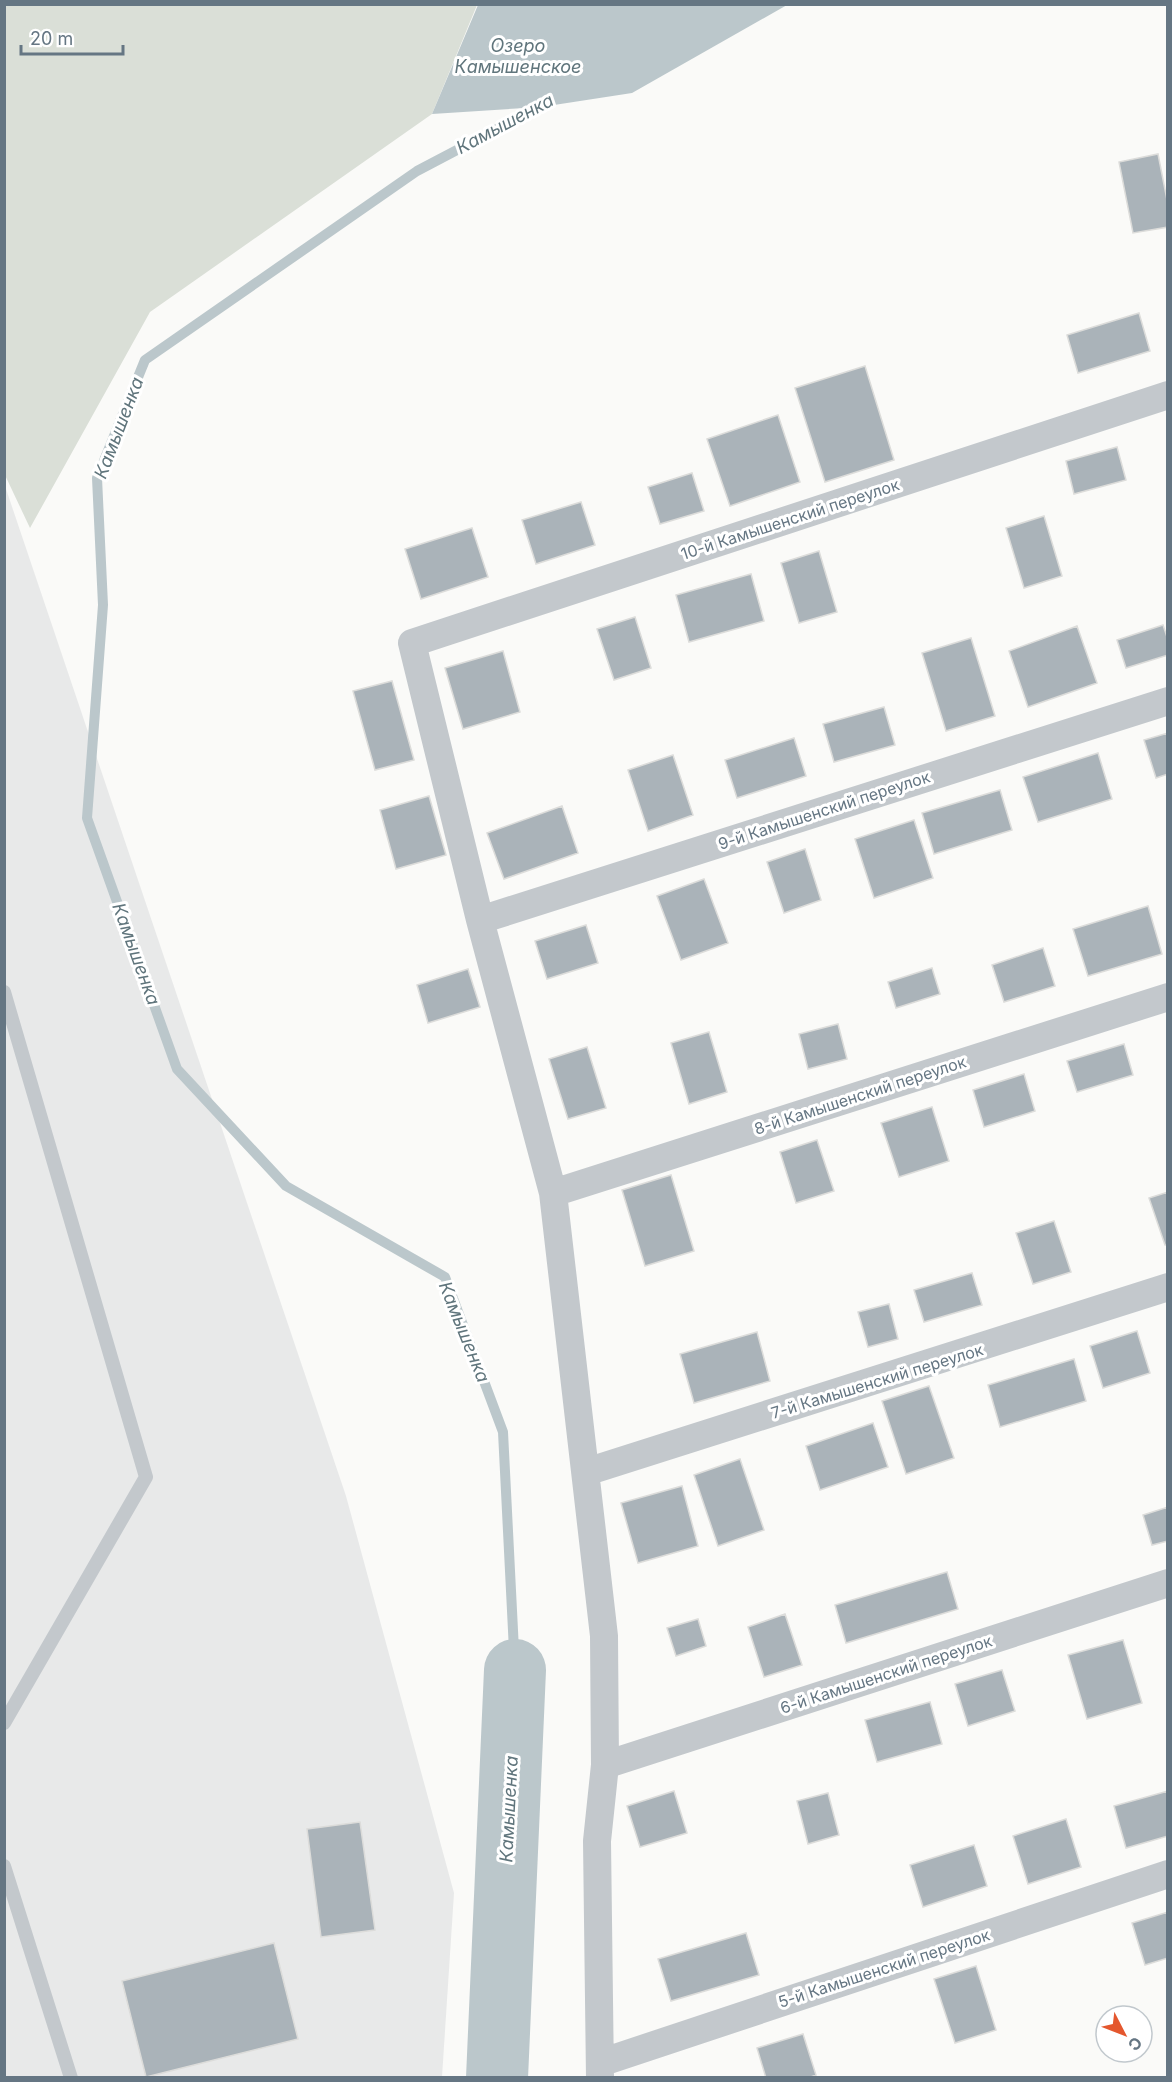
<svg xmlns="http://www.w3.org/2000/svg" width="1172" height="2082" font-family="Inter,sans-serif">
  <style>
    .built { fill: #e8e9e9 }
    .green { fill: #dadfd7 }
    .water { fill: #bbc7cb }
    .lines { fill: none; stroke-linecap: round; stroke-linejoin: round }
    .stream { stroke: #bbc7cb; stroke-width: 10 }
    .river { stroke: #bbc7cb; stroke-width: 62 }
    .building { fill: #aab3b9; stroke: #dcdcda; stroke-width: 1.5 }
    .lane { stroke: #c3c8cc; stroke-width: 14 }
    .street { stroke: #c3c8cc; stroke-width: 28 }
    .labels { text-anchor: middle; stroke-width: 6; stroke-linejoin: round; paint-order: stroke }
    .street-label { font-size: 16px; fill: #657683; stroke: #fff }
    .water-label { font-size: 18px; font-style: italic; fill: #60757c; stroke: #fff }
  </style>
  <rect width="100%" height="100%" fill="#fafaf8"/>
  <path class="built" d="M4,483L346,1496L454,1893L442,2077H5Z"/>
  <path class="green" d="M4,5H477L432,114L150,312L30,528L4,473Z"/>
  <path class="water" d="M478,5V4L787,5L632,93L541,107L432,114Z"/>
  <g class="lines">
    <path class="stream" d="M515,1670L503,1432L445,1277L286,1186L177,1069L87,818L103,605L97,478L145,360L417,171L552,100"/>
    <path class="river" d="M497,2078L515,1670"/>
  </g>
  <path class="building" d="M1158,154L1168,205V227L1133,233L1119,162Z
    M1139,313L1150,351L1078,373L1067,335Z
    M865,366L894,460L825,482L795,388Z
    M778,415L800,482L730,506L707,439Z
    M1117,447L1126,480L1074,494L1066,461Z
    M692,473L704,511L660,524L648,487Z
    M581,502L595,545L536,564L522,520Z
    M1044,516L1062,576L1024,588L1006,528Z
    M472,528L488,577L421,599L405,549Z
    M819,551L837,612L799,623L781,563Z
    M751,574L764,621L689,642L676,595Z
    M635,617L651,668L614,680L597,629Z
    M1163,625L1168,640V655L1126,668L1117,640Z
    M1077,626L1097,683L1028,707L1009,651Z
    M971,638L995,716L946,731L922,653Z
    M503,651L520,712L463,729L445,668Z
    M392,681L414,760L375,770L353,691Z
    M884,707L895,745L834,762L823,724Z
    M1168,733V774L1156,778L1144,740Z
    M794,738L806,776L737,798L725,760Z
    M1098,753L1112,799L1038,822L1023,777Z
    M673,755L693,815L648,831L628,770Z
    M1000,790L1012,830L934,854L922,813Z
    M429,796L446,855L396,869L380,810Z
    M562,806L578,853L504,879L487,833Z
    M914,820L933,878L874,898L855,839Z
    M805,849L821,900L784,913L767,862Z
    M704,879L728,943L681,960L657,896Z
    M1148,906L1162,954L1088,976L1073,929Z
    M586,925L598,963L547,979L535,941Z
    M1043,948L1055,986L1004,1002L992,965Z
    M932,968L940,994L896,1008L888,982Z
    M468,969L480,1007L428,1023L417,985Z
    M838,1024L847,1059L808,1069L799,1034Z
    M709,1032L727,1092L689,1104L671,1043Z
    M1124,1044L1133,1075L1077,1092L1067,1061Z
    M587,1047L606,1108L568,1119L549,1059Z
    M1024,1074L1035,1111L984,1127L973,1090Z
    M932,1107L949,1161L899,1177L881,1123Z
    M817,1140L834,1191L796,1203L780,1152Z
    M671,1175L694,1251L645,1266L622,1190Z
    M1168,1192V1245H1165L1149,1198Z
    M1054,1221L1071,1272L1033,1284L1016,1233Z
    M972,1273L982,1305L924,1322L914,1290Z
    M889,1304L898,1339L868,1347L858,1312Z
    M1137,1331L1150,1373L1103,1388L1090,1346Z
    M757,1332L770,1381L694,1403L680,1354Z
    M1074,1359L1086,1401L1000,1427L988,1385Z
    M929,1386L954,1458L906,1474L882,1401Z
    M873,1423L888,1467L820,1490L806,1446Z
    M740,1459L764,1530L718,1546L694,1475Z
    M682,1486L698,1546L638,1563L621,1503Z
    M1168,1507V1541L1152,1545L1143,1515Z
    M947,1572L958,1609L846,1643L835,1605Z
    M785,1614L802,1665L764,1677L748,1627Z
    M698,1619L706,1646L676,1656L667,1628Z
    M1123,1640L1142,1703L1087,1719L1068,1655Z
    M1002,1670L1015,1711L968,1726L955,1684Z
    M930,1702L942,1744L877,1762L865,1720Z
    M674,1791L687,1833L640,1847L627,1806Z
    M1168,1791V1836L1126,1848L1114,1806Z
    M828,1793L839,1835L808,1844L797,1801Z
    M1066,1819L1081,1867L1028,1884L1013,1836Z
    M360,1822L375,1930L321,1937L307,1829Z
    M974,1845L987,1886L923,1907L910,1865Z
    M1168,1912V1958L1145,1965L1132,1923Z
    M746,1933L759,1975L671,2001L658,1959Z
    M274,1943L298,2039L146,2077L122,1981Z
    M976,1966L996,2030L955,2043L934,1979Z
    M803,2034L816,2075L808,2078H766L757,2048Z"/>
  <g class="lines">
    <path class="lane" d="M4,992L146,1477L4,1723
      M4,1866L71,2078"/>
    <path class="street" d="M480,920L1168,701
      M553,1193L1168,997
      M586,1472L1168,1287
      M605,1765L1168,1583
      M600,2063L1168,1874
      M600,2078L597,1841L605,1765L604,1636L553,1193L480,920L412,643L1168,395"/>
  </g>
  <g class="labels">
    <g class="street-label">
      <text transform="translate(790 519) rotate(-18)" y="6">10-й Камышенский переулок</text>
      <text transform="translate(824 810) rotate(-18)" y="6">9-й Камышенский переулок</text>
      <text transform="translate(860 1095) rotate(-18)" y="6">8-й Камышенский переулок</text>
      <text transform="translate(877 1381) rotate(-17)" y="6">7-й Камышенский переулок</text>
      <text transform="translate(886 1674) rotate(-18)" y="6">6-й Камышенский переулок</text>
      <text transform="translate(884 1968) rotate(-18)" y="6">5-й Камышенский переулок</text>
    </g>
    <g class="water-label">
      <text x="518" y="52">Озеро<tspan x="518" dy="21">Камышенское</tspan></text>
      <text transform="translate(505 124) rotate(-28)" y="6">Камышенка</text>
      <text transform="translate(119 428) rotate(-69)" y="6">Камышенка</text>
      <text transform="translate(136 954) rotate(70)" y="6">Камышенка</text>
      <text transform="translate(464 1332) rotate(68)" y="6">Камышенка</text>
      <text transform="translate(509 1809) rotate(-87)" y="6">Камышенка</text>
    </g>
  </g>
  <rect width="1172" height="2082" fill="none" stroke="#657683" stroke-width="12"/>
  <g transform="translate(1124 2034) rotate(132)"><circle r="28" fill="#ffffff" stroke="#c1c8cd" stroke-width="1.5"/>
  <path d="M0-4.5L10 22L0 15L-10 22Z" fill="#e4572e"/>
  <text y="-9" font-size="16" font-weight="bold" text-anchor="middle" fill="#657683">С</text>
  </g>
  <path d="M21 45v9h102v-9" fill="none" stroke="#657683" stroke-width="3"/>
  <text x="30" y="45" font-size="18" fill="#657683" stroke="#ffffff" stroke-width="4.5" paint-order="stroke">20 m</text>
</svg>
